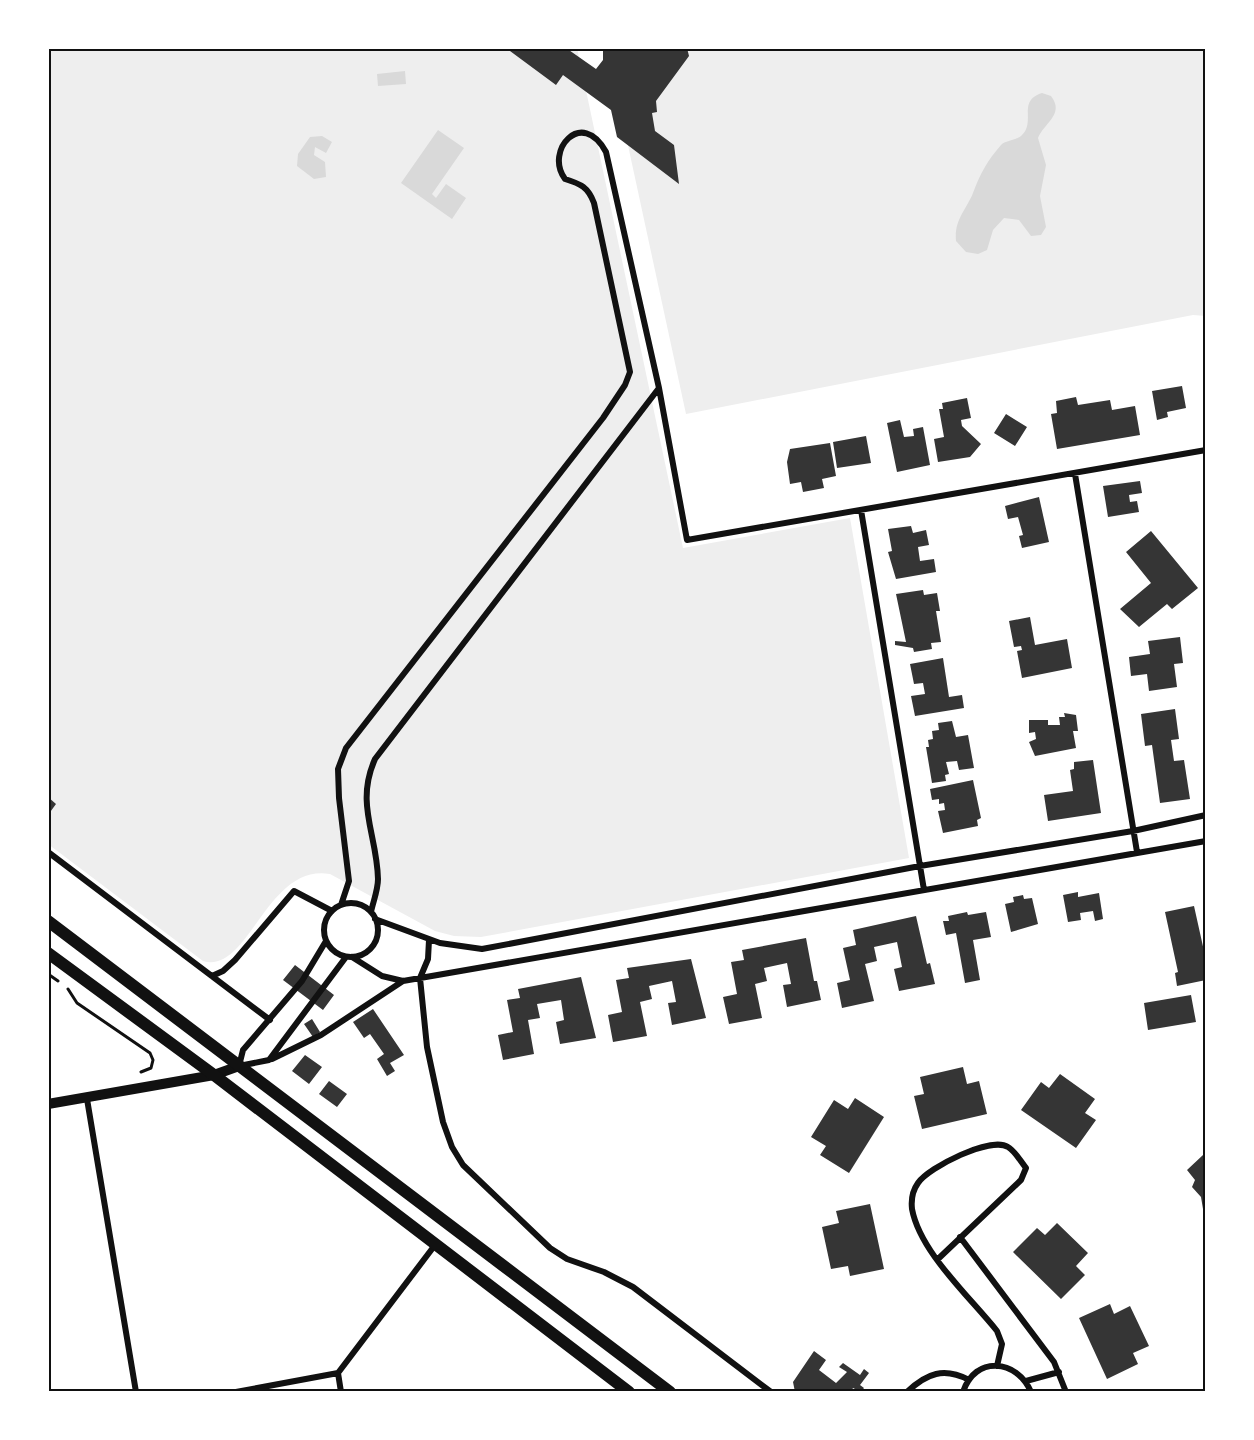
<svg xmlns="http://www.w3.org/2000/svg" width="1254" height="1440" font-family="'Archivo Narrow',sans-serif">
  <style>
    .green { fill: #eee }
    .water { fill: #d9d9d9 }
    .building { fill: #353535 }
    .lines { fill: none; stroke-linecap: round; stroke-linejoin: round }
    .path { stroke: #111; stroke-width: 3 }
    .minor { stroke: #111; stroke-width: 6 }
    .tertiary { stroke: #111; stroke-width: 10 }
    .secondary { stroke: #111; stroke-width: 12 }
    .neatline { fill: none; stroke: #111; stroke-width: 2 }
  </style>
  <rect width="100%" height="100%" fill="#fff"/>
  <path class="green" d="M48,48H577L683,548L850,518L909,858L481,937L454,936L435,931L330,874C266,863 249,975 203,961L48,844Z
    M607,48H1206V316L1193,315L686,414Z"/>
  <path class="water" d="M405,71L406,84L378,86L377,74Z
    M1042,93L1051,96C1065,114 1044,123 1038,138L1046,165L1040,196L1046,227L1041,235L1031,236L1019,220L1004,218L993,230L987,250L978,254L966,252L956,241C954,220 966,210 973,193C980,174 987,161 1001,145C1006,140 1016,141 1022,135C1036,121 1017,101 1042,93Z
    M438,130L464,148L432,194L436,198L446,184L466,198L452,219L401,183Z
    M322,136L332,142L326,153L315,147L314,155L325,162L326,177L314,179L297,166L298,154L310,137Z"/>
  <path class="building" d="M512,48H566L596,69L603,60V48H687L689,56L656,101L657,112L652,113L655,131L674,145L679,184L617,137L611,110L563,75L556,85L510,51Z
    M1182,386L1186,408L1167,412L1168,417L1157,420L1152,391Z
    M1076,397L1078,405L1110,400L1112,410L1135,406L1140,435L1057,449L1051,414L1057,413L1056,401Z
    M967,398L971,418L961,420L962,426L981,444L970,457L938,462L934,439L944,437L939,409H943L942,403Z
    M1006,414L1027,427L1015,446L994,433Z
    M900,420L904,437L914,436L913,429L923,427L930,465L897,472L887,423Z
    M866,436L871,463L837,468L833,442Z
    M830,443L836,476L822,479L824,488L803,492L801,482L790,484L787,462L790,449Z
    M1140,481L1142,493L1129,495L1130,502L1137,501L1139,512L1108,517L1103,486Z
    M1039,497L1049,542L1022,548L1019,536L1023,535L1018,517L1008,519L1005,506Z
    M911,526L913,533L926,530L929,545L918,547L920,561L934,559L936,572L896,579L888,552L892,551L888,529Z
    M1151,531L1198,588L1172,609L1167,604L1139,627L1120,609L1151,583L1126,552Z
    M923,590L924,595L937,593L940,611H936L941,642L931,643L932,649L914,652L913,648L895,645V641L906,642L896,594Z
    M1030,617L1035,645L1067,639L1072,668L1022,678L1017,651L1022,650L1021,646L1014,647L1009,621Z
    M1180,637L1183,663L1174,664L1177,687L1149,691L1147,674L1131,676L1129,657L1150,654L1148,641Z
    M943,658L949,697L962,695L964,708L915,716L911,696L925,694L923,683L914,684L910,664Z
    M1175,709L1179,739L1171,740L1174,761L1184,760L1190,799L1160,803L1152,745L1145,746L1141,714Z
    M1064,713L1076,715L1078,731H1073L1076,748L1035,756L1029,742L1036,739L1035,732L1029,733V720H1048V725H1060L1059,717H1065Z
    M952,721L956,737L968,735L974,768L959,770L957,761L946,762L949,774L945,775L946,781L932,783L926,747H929L928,740L933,739L932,731L939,730L938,723Z
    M1093,760L1101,813L1048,821L1044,795L1073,791L1070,770L1074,769V762Z
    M973,780L981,818L977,820L978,826L943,833L938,811L945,810L944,803L939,804V799L932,800L930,789Z
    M48,797L56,804L48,815Z
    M1078,892V897L1099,893L1103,919L1095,921L1093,911L1080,913L1081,920L1068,922L1063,895Z
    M1023,895L1024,899L1032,898L1038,924L1011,932L1005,904L1014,902L1013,897Z
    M1194,906L1206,960V980L1177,986L1175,973L1178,972L1165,912Z
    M967,912L968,915L986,912L991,937L973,940L980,980L965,983L956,933L946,935L943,921H949L948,916Z
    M916,916L927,964L930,963L935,984L899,991L894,969L902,967L897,942L874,947L877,961L865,964L874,1001L842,1008L837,983L850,980L843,948L856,945L853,930Z
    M806,938L814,981H817L821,1000L787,1007L783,985L791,984L787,963L764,968L767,981L755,984L762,1018L729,1024L723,997L737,994L731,962L744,960L742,950Z
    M691,959L706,1018L672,1025L668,1003L676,1002L672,981L649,986L652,999L640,1002L647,1036L613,1042L608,1015L622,1012L616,980L629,978L627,968Z
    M295,965L334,995L323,1010L283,980Z
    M581,977L596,1038L560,1044L556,1022L564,1020L561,1000L537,1004L540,1018L528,1020L534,1054L503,1060L498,1035L513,1032L507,1000L520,998L518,989Z
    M1191,995L1196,1022L1148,1030L1144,1003Z
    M373,1009L404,1055L390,1063L395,1071L387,1076L377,1059L384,1054L370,1034L364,1038L353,1022Z
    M312,1019L320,1032L313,1037L304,1024Z
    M305,1055L322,1067L309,1084L292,1071Z
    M963,1067L967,1084L979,1081L987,1114L922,1129L914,1096L924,1094L920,1077Z
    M1060,1074L1095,1099L1085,1113L1096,1120L1076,1148L1021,1110L1041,1082L1049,1088Z
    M329,1081L347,1094L337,1107L319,1094Z
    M855,1098L884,1117L849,1173L820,1155L826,1146L811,1137L834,1100L848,1109Z
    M1203,1155L1206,1159L1205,1221L1201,1197L1192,1187L1195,1180L1187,1170Z
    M870,1204L884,1269L850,1276L848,1266L831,1269L822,1227L839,1223L836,1211Z
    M1057,1223L1088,1253L1076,1266L1085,1275L1061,1299L1013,1252L1037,1228L1045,1235Z
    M1110,1304L1114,1314L1130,1306L1149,1346L1133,1353L1138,1364L1107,1379L1079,1318Z
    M814,1351L826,1360L819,1370L836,1383L847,1372L839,1367L843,1363L860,1375L864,1369L869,1373L860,1385L864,1388L861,1392L853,1388L851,1392H795L793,1382Z"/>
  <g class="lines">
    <path class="path" d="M48,974L58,981
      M68,989L77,1003L150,1053L153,1060L151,1068L141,1072"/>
    <path class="minor" d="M659,388L687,540L1206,450
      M1075,474L1137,852
      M861,510L924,890
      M48,852L270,1020
      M324 930a27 27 0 1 1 54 0a27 27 0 1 1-54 0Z
      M341,905L349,881L339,798L338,769L346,748L603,418L625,385L630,372L594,203C588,187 581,184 565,179C544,151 582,107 606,152L659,388L375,759C355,804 377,834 378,879C378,890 373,902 371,912
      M375,919L440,943L482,949L920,866L1133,831L1206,815
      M429,940L428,959L420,978L427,1047L443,1122L452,1147L463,1165L550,1248L567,1259L604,1272L633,1287L771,1392
      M326,941L302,981L243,1050L239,1066L269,1060L346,957
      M352,957L382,976L403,981L1206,841
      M212,976L223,971L235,960L294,891L332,911
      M272,1059L321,1035L403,981
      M87,1099L136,1392
      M960,1237L1054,1362L1066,1392
      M938,1259L1021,1180L1026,1168C1021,1162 1015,1151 1008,1147C991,1136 929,1167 918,1183C913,1190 911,1200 912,1209C920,1252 969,1296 997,1331L1002,1344L997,1366
      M338,1373L341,1392
      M1026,1381L1059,1372
      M236,1392L338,1373L435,1245
      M907,1392C927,1373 944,1367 969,1380
      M963,1392C975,1355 1017,1359 1031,1392"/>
    <path class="tertiary" d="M48,1104L214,1075L239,1066"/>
    <path class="secondary" d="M48,921L670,1392
      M48,953L214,1075L629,1392"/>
  </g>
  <rect width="1254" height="1440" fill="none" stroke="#ffffff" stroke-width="99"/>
  <rect x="50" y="50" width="1154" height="1340" class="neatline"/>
</svg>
